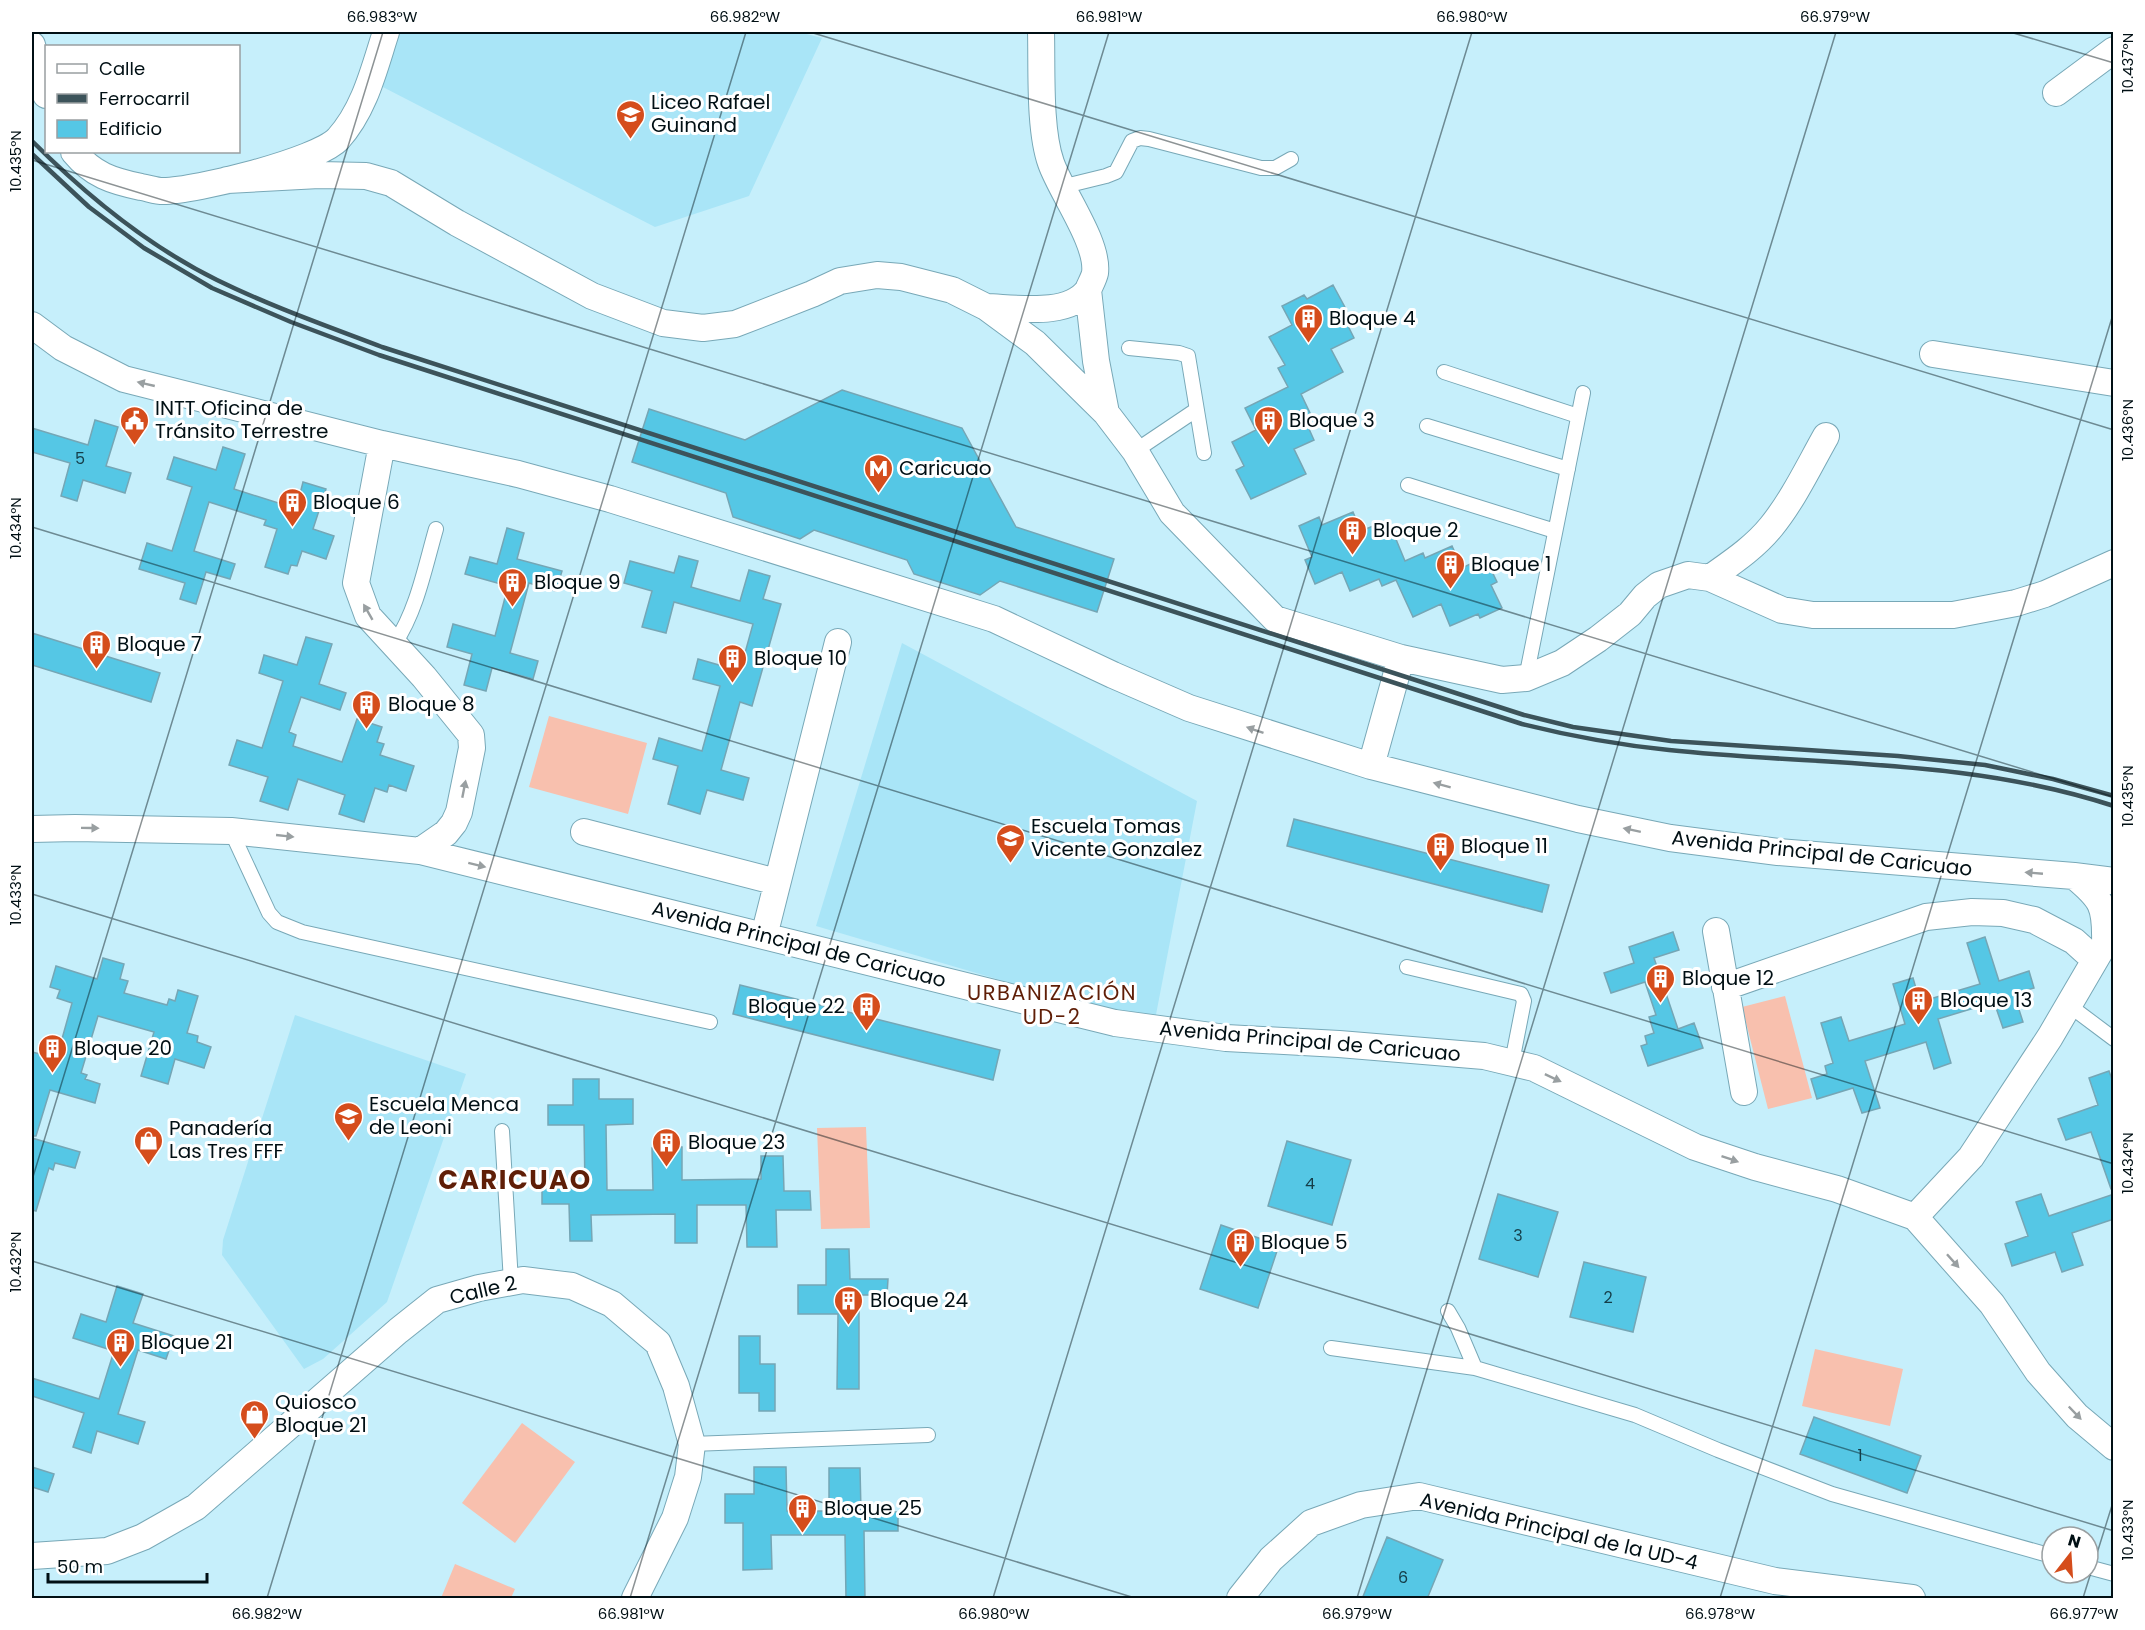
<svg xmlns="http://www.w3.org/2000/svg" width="2145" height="1630" font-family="Poppins,sans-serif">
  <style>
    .built { fill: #a9e5f7 }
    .garden { fill: #f8c0ae }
    .building { fill: #55c7e5; stroke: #75a6b5; stroke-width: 1.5 }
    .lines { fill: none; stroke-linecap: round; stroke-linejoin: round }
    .service-casing { stroke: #78a8b7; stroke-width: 16 }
    .minor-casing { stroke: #78a8b7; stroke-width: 28 }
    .service { stroke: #fff; stroke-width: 14 }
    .minor { stroke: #fff; stroke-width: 26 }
    .rail { stroke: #3c535a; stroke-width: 4.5 }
    .oneway { fill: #999fa1 }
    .ticks { fill: none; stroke: #000f14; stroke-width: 1.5; stroke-opacity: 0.45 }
    .labels { text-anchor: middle; stroke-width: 6; stroke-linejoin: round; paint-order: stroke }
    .number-label { font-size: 16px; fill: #153d48 }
    .poi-label { font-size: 20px; fill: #000f14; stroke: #fff; text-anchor: start }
    .street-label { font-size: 20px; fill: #000f14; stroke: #fff }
    .neighbourhood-label { font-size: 21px; letter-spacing: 1.5px; fill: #5f1e07; stroke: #fff }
    .district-label { font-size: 26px; font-weight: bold; letter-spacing: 1.5px; fill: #5f1e07; stroke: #fff }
    .neatline { fill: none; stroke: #000f14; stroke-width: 2 }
    .ticks-label { font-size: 15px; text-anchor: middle; fill: #000f14 }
  </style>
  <rect width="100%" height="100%" fill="#c6effb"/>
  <path class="built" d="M394,32H799L822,38L749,196L655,227L377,84Z
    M902,643L1197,801L1154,1025L816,926Z
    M295,1015L466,1074L387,1302L323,1359L304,1369L222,1255L223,1240Z"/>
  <path class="garden" d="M549,716L647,743L628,814L529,787Z
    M1785,996L1812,1098L1768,1109L1742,1007Z
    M866,1127L870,1228L821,1229L817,1128Z
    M1815,1349L1903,1369L1890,1426L1802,1406Z
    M522,1423L575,1462L515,1543L462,1503Z
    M455,1564L515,1589L511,1598H441Z"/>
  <path class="building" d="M1333,285L1347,311L1342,314L1354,338L1331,349L1343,372L1301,394L1312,417L1305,420L1314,440L1294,449L1306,474L1251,499L1236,470L1244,466L1232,442L1256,430L1245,408L1288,387L1278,368L1285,365L1269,337L1292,325L1282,306L1304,295L1307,299Z
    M842,390L962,428L1016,527L1114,559L1097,612L1000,581L980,595L914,574L907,560L814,530L800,539L733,517L726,493L632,462L649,409L745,440Z
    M95,420L118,427L106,466L131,473L125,493L83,480L77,501L61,496L70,463L32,452V428L88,445Z
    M223,447L245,454L234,489L291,507L295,493L300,494L303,482L326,489L313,529L334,536L326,559L302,551L297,566L291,565L288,574L265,567L277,529L264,525L266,520L209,502L194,551L235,564L230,579L206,572L196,604L180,599L185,583L139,569L147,543L172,551L192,487L167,479L174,457L216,470Z
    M1353,512L1361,531L1388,520L1405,561L1423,553L1425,558L1452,546L1462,568L1485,557L1497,582L1491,585L1502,608L1480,618L1478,614L1450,626L1441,604L1413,617L1396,580L1382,586L1379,579L1350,591L1342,572L1315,584L1305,560L1312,557L1299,526L1319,517L1322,525Z
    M507,528L524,533L517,559L562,571L556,591L529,583L510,653L538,661L533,679L492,668L486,691L464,685L472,654L447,647L453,624L495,636L508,586L465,574L470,557L497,564Z
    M679,556L698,561L691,587L740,601L749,570L770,576L763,599L781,604L752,706L740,702L721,770L749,778L743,800L707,790L700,814L668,804L678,766L653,759L659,738L702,751L720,686L693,679L698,659L740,671L753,624L674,602L666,633L642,627L652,591L624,583L630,561L674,573Z
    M32,633L160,673L151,702L32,665Z
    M306,637L332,644L319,684L346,693L340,710L301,697L289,732L296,735L293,746L342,762L357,719L382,727L377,742L384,744L380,755L414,766L406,791L389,785L387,792L375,788L364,822L339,814L345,795L298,779L288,810L260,801L268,777L229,765L237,740L262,748L283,681L259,673L264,655L297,665Z
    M1294,819L1549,885L1542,912L1287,846Z
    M1673,932L1679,950L1654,958L1678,1029L1694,1023L1703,1048L1648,1066L1641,1046L1647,1044L1645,1036L1654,1033L1649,1017L1656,1015L1645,982L1611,993L1604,973L1634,963L1629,947Z
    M1985,937L1999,981L2029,971L2034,988L2014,994L2023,1022L2003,1028L1994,1002L1938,1019L1951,1063L1934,1069L1926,1042L1865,1061L1880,1108L1862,1113L1853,1088L1817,1099L1811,1079L1827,1074L1825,1066L1833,1063L1821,1023L1841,1017L1849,1041L1905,1024L1893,984L1913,978L1920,1002L1980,984L1967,943Z
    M103,958L124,964L120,979L128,981L124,993L167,1005L169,999L175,1001L178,990L198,996L187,1033L198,1036L197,1042L211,1047L204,1068L175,1059L168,1084L141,1076L154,1032L98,1016L81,1073L87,1075L85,1079L100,1084L95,1103L50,1090L36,1136H32V1052L48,1056L52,1044L60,1046L72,1003L57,998L60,990L50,987L56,966L97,979Z
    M740,985L1000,1050L993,1080L733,1014Z
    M2109,1071L2114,1085V1189H2111L2091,1132L2066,1140L2058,1119L2098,1105L2089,1078Z
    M573,1079H599V1099H633V1124L606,1125L607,1190H653L652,1148L682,1147V1180L761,1179V1156H783L784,1191H810L811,1210H776L777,1247H747L746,1205H697V1243H675V1214L591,1215L592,1241H570L569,1204H542V1188H585L584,1125H548V1105H573Z
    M32,1138L80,1152L75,1168L55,1163L53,1170L49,1168L36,1211L32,1210Z
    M1287,1141L1351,1160L1332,1225L1268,1206Z
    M1498,1194L1558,1212L1538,1277L1479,1259Z
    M2041,1194L2049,1216L2114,1194V1219L2072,1233L2083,1265L2062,1272L2055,1252L2012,1266L2005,1244L2028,1236L2016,1202Z
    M1221,1225L1279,1245L1258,1308L1200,1289Z
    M826,1249H849L850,1279H888L887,1295H859V1389H837L838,1314H798V1285H826Z
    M1584,1262L1646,1277L1633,1332L1570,1317Z
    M117,1286L143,1294L133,1323L174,1336L166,1359L138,1350L118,1414L145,1422L138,1444L97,1431L91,1453L73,1447L84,1413L32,1396V1378L99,1399L114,1351L73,1338L81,1314L106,1322Z
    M739,1336H760V1364H775V1411H759V1393H739Z
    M1814,1417L1921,1456L1907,1493L1800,1454Z
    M32,1467L54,1474L48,1492L32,1487Z
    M754,1467H786L787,1511H829V1468H860L861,1512H898V1531H864L865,1599H846L845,1535H771L772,1569L743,1570V1523H725V1494H754Z
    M1387,1537L1443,1560L1427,1599H1362Z"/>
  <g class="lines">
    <defs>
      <path id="service" d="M1061,187L1106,176L1116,172L1132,141L1140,138L1149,139L1261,168H1275L1291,159
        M1129,348L1179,353L1188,356L1204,453
        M1444,372L1578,416
        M1427,426L1568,469
        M1135,451L1196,410
        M1408,485L1555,531
        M395,643C417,610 425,567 436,529
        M1526,678L1583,393
        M231,831L269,913L277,922L302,932L710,1022
        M1407,967L1521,994L1524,1001L1512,1062
        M2070,1006L2114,1039
        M502,1131L511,1282
        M1448,1311L1458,1328L1475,1368
        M1331,1348L1475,1368L1635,1415L1718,1450L1832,1494L2052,1556
        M692,1444L928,1435
        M2088,1567L2114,1574"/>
      <path id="minor" d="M1041,32C1042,69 1039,129 1051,163C1061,192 1099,243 1095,273C1094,278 1090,285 1088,290
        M32,45L46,95
        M2056,93L2114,50
        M74,152C93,175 112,181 141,187C148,188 156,191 163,191C195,191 317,161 338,139C365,109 374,69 386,32
        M227,180L319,175L366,176L391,183L457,223L592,296L663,323L703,328L735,324L812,294L840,281L877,275L901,277L952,290L986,307L1035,343L1106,413L1135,451L1172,513L1275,619L1401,658L1502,680L1526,678L1562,663L1598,639L1630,614L1645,596L1659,585L1688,575L1710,578L1782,610L1813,615H1953L2016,603L2045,594L2114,563
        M986,307C1016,308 1069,317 1088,290L1096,361L1106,413
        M32,325L63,348L124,379L382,444L518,474L610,499L994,619L1113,675L1189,708L1371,766L1578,819L1670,838L1778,852L2074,876L2114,881
        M1933,354L2114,383
        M382,444L356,583L368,616L424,677L471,735L472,748L459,812L454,823L446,833L420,851
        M1710,578C1731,563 1754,548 1771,527C1793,500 1809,466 1826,436
        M1371,766L1401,658
        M32,829L75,828L231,831L420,851L1115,1023L1226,1038L1339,1044L1484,1056L1534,1068L1695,1147L1755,1167L1837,1189L1915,1217L1992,1304L2038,1372L2077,1416L2114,1447
        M584,832L777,882
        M2074,876C2102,899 2106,906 2105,943L2114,934
        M1716,931L1744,1092
        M764,936L838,642
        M1725,987L1926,917L1972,912L2003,913L2034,920L2074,941L2095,960
        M1915,1217L1971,1157L2050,1037L2105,943
        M32,1556L107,1551L143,1537L196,1507L398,1331L437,1300L479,1288L523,1280L572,1286L612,1304L658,1343L676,1386L692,1444L688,1477L675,1518L635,1598
        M1240,1598L1271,1559L1311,1523L1361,1505L1419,1496L1775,1581L1912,1598"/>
    </defs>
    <use href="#service" class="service-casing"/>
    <use href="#minor" class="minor-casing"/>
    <use href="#service" class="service"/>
    <use href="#minor" class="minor"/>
    <path class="rail" d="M32,141C86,195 148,246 217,280C270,306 327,326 382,347L1524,715L1573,727L1671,741L1898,756L1985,765L2053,779L2114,796
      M32,154L89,207L144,248L212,288L291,322L379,355L1522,724C1570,736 1619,745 1669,750C1820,766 1967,758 2114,806"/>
  </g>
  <defs><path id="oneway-solid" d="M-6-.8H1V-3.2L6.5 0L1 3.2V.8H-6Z" transform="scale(1.5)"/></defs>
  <g class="oneway">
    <use href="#oneway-solid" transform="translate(146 384) rotate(-167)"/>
    <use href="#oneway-solid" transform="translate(368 612) rotate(-120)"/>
    <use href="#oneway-solid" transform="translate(1255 730) rotate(-161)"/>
    <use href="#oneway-solid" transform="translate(1442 785) rotate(-165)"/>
    <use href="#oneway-solid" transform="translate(464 789) rotate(-79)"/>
    <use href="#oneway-solid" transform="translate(90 828) rotate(1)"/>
    <use href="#oneway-solid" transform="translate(1632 830) rotate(-168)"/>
    <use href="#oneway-solid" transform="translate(285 836) rotate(6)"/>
    <use href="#oneway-solid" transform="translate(477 865) rotate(14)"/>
    <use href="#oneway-solid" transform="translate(2034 873) rotate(-175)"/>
    <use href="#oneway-solid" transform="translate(1553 1078) rotate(25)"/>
    <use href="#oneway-solid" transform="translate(1730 1159) rotate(19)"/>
    <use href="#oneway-solid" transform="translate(1953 1261) rotate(48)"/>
    <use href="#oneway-solid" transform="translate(2075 1413) rotate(46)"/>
  </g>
  <path class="ticks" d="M810,32L2114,430M2010,32L2114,63M32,160L2114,797M32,527L2114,1164M32,894L2114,1531M32,1180L383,32M32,1261L1135,1598M267,1598L746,32M630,1598L1109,32M993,1598L1472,32M1357,1598L1836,32M1720,1598L2114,311M2083,1598L2114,1499"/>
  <defs>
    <symbol id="school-pin" viewBox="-11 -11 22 30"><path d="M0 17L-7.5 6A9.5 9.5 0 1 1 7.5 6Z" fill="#d54d1c" stroke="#fff"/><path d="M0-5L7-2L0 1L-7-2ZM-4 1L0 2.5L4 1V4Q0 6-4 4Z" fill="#fff"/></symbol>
    <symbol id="building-pin" viewBox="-11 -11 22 30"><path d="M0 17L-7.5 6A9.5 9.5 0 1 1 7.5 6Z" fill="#d54d1c" stroke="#fff"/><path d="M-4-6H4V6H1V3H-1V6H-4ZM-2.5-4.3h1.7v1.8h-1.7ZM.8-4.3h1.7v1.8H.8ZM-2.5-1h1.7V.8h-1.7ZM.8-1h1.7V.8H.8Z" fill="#fff"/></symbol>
    <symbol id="civic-pin" viewBox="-11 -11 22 30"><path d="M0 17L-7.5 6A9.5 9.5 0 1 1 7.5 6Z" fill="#d54d1c" stroke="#fff"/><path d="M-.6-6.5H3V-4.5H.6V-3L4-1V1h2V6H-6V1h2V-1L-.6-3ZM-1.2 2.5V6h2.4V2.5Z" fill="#fff"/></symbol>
    <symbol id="metro-pin" viewBox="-11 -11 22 30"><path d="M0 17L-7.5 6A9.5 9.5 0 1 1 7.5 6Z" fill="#d54d1c" stroke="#fff"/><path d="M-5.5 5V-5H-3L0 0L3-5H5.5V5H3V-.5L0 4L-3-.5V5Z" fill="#fff"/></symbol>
    <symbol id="shop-pin" viewBox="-11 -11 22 30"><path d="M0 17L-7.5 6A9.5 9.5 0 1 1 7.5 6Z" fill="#d54d1c" stroke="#fff"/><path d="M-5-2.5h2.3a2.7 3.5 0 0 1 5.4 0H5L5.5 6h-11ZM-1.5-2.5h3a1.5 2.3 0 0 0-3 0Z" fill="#fff"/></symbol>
  </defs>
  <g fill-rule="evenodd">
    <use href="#school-pin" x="614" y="98" width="33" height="45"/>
    <use href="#building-pin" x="1292" y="302" width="33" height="45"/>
    <use href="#civic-pin" x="118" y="404" width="33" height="45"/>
    <use href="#building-pin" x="1252" y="404" width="33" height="45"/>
    <use href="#metro-pin" x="862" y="452" width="33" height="45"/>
    <use href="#building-pin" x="276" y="486" width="33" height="45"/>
    <use href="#building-pin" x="1336" y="514" width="33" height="45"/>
    <use href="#building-pin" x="1434" y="548" width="33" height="45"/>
    <use href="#building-pin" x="496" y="566" width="33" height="45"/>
    <use href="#building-pin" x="80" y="628" width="33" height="45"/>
    <use href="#building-pin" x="716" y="642" width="33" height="45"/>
    <use href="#building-pin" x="350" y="688" width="33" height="45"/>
    <use href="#school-pin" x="994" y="822" width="33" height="45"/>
    <use href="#building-pin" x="1424" y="830" width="33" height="45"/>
    <use href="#building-pin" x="1644" y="962" width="33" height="45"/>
    <use href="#building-pin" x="1902" y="984" width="33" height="45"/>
    <use href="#building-pin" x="850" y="990" width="33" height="45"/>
    <use href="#building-pin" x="36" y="1032" width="33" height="45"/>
    <use href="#school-pin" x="332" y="1100" width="33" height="45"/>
    <use href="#shop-pin" x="132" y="1124" width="33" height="45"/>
    <use href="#building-pin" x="650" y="1126" width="33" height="45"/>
    <use href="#building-pin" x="1224" y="1226" width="33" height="45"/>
    <use href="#building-pin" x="832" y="1284" width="33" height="45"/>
    <use href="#building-pin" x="104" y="1326" width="33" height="45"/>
    <use href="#shop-pin" x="238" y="1398" width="33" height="45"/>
    <use href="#building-pin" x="786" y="1492" width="33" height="45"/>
  </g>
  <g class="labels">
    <g class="number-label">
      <text x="80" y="464">5</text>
      <text x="1310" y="1189">4</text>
      <text x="1518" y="1241">3</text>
      <text x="1608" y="1303">2</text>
      <text x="1860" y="1461">1</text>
      <text x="1403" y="1583">6</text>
    </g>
    <g class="poi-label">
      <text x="651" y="109">Liceo Rafael<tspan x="651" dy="23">Guinand</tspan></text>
      <text x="1329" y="325">Bloque 4</text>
      <text x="155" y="415">INTT Oficina de<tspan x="155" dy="23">Tránsito Terrestre</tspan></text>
      <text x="1289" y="427">Bloque 3</text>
      <text x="899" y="475">Caricuao</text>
      <text x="313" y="509">Bloque 6</text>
      <text x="1373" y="537">Bloque 2</text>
      <text x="1471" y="571">Bloque 1</text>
      <text x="534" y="589">Bloque 9</text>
      <text x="117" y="651">Bloque 7</text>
      <text x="754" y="665">Bloque 10</text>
      <text x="388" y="711">Bloque 8</text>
      <text x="1031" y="833">Escuela Tomas<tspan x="1031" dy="23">Vicente Gonzalez</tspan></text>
      <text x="1461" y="853">Bloque 11</text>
      <text x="1682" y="985">Bloque 12</text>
      <text x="1940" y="1007">Bloque 13</text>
      <text x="845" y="1013" text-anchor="end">Bloque 22</text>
      <text x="74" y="1055">Bloque 20</text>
      <text x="369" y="1111">Escuela Menca<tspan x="369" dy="23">de Leoni</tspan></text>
      <text x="169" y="1135">Panadería<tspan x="169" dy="23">Las Tres FFF</tspan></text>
      <text x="688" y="1149">Bloque 23</text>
      <text x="1261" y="1249">Bloque 5</text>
      <text x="870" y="1307">Bloque 24</text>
      <text x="141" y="1349">Bloque 21</text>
      <text x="275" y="1409">Quiosco<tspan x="275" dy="23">Bloque 21</tspan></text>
      <text x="824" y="1515">Bloque 25</text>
    </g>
    <g class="street-label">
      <text transform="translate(1822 853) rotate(6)" y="7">Avenida Principal de Caricuao</text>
      <text transform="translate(799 944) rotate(14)" y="7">Avenida Principal de Caricuao</text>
      <text transform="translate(1310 1041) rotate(5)" y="7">Avenida Principal de Caricuao</text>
      <text transform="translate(483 1290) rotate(-13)" y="7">Calle 2</text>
      <text transform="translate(1559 1531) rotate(13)" y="7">Avenida Principal de la UD-4</text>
    </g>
    <g class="neighbourhood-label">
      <text x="1052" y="1000">URBANIZACIÓN<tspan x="1052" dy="24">UD-2</tspan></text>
    </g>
    <g class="district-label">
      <text x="515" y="1189">CARICUAO</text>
    </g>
  </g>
  <rect width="2145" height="1630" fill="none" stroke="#ffffff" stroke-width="66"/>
  <rect x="45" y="45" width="195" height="108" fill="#ffffff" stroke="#999fa1" stroke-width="1.5"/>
  <rect x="57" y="64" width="30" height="9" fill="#ffffff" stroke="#999fa1" stroke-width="1.5"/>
  <text x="99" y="75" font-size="18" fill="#000f14">Calle</text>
  <rect x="57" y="94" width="30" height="9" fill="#3c535a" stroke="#999fa1" stroke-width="1.5"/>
  <text x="99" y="105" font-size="18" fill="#000f14">Ferrocarril</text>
  <rect x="57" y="120" width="30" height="18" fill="#55c7e5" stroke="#999fa1" stroke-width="1.5"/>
  <text x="99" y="135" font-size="18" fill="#000f14">Edificio</text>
  <g transform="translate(2070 1555) rotate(17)"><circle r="28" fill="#ffffff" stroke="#999fa1" stroke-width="1.5"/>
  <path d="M0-4.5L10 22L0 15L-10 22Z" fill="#d54d1c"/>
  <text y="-9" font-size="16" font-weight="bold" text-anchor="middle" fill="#000f14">N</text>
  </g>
  <path d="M48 1573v9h159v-9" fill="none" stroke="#000f14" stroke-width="3"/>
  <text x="57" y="1573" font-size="18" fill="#000f14" stroke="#ffffff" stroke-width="4.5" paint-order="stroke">50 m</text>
  <rect x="33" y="33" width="2079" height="1564" class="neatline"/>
  <g class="ticks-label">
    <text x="382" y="22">66.983°W</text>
    <text x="745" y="22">66.982°W</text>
    <text x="1109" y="22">66.981°W</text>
    <text x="1472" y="22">66.980°W</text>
    <text x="1835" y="22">66.979°W</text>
    <text transform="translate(2128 63) rotate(-90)" y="5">10.437°N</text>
    <text transform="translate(16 161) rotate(-90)" y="5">10.435°N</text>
    <text transform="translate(2128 430) rotate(-90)" y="5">10.436°N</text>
    <text transform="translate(16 528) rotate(-90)" y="5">10.434°N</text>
    <text transform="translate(2128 796) rotate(-90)" y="5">10.435°N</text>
    <text transform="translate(16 895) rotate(-90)" y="5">10.433°N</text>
    <text transform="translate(2128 1163) rotate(-90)" y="5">10.434°N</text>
    <text transform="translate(16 1262) rotate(-90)" y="5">10.432°N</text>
    <text transform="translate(2128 1530) rotate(-90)" y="5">10.433°N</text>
    <text x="267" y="1619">66.982°W</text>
    <text x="631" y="1619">66.981°W</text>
    <text x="994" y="1619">66.980°W</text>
    <text x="1357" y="1619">66.979°W</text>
    <text x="1720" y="1619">66.978°W</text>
    <text x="2084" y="1619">66.977°W</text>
  </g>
</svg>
